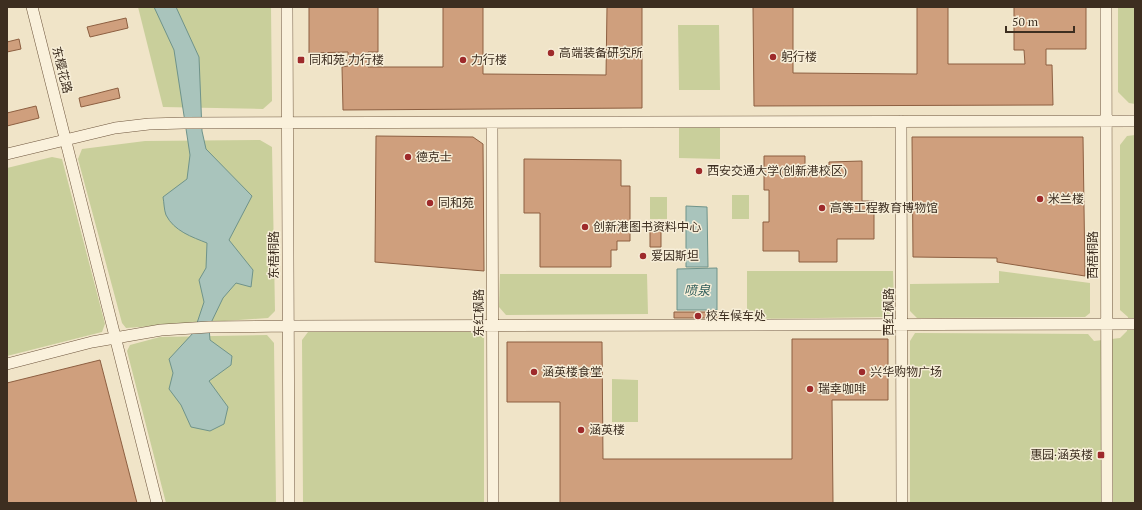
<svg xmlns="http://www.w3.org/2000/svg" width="1142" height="510" font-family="'PT Serif','Noto Sans SC',serif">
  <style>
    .green { fill: #c9cf9b }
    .water { fill: #a9c4bc; stroke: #6f938a }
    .building { fill: #cf9f7d; stroke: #8d5f41 }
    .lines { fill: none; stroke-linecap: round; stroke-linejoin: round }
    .secondary-casing { stroke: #6f573f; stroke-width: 12 }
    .secondary { stroke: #faf1dc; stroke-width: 11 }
    .poi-dot { fill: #9e2a2b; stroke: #f7eed8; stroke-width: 1.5 }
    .labels { text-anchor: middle; stroke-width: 3; stroke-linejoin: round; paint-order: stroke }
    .poi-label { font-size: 12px; fill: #3d2e20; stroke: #f7eed8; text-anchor: start }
    .street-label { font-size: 12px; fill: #3d2e20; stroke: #f7eed8 }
    .water-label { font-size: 13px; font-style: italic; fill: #2f5d5a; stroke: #f7eed8 }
  </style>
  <rect width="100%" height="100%" fill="#f0e4c8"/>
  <path class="green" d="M138,7H271L272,101L263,109L163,107Z
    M1118,7H1135V104L1129,103L1118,92Z
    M678,25H719L720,90H679Z
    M679,124H720V159L679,158Z
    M1135,135V503H910V341L915,333L1088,334L1094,341L1120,338L1127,331L1128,317L1120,310V145L1127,136Z
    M260,140L272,147L275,311L268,318L126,328L122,323L78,159L82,149L145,141Z
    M52,157L62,159L105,324L102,332L7,356V168Z
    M732,195H749V219H732Z
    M650,197H667V219H650Z
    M747,271H893L894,302L890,303V317L747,319Z
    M999,271L1090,283V313L1085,317L917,318L910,311V284L999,283Z
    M500,274H647L648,314L506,315L499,307Z
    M308,332H477L484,338V503H303L302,340Z
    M267,335L274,343L276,503H166L127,351L130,345L160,337Z
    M612,379L638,380V422H612Z"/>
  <path class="water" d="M154,7H176L199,57L202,131L206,149L252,196L229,240L253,270L251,287L236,283L223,298L209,327L210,340L232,356L231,365L209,381L228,407L224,424L210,431L191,427L181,405L169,389L173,373L169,359L194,332L204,302L199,280L206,268L207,243C192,237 174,231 166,215C164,210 164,202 163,197L187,179L190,155L174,50Z
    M686,206L707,207L708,267H686Z
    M717,268V310H677V269Z"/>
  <path class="building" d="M309,7H378V52H368V67H443V7H483V74L606,75L607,7H642V108L343,110L342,67L348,66V52L309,53Z
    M753,7H793V73L917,74V7H948V64H1025L1024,50H1014V7H1086V49H1046V65H1052L1053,105L754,106Z
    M126,18L128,28L90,37L87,27Z
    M19,39L21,49L7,52V42Z
    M118,88L120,98L81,107L79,98Z
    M36,106L39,118L7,126V113Z
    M376,136L473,137L483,144L484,271L375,262Z
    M912,137H1083L1085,276L997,262V258L913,257Z
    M764,156H805V169H829V162L862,161V201H874V239H837V262H799V251H763V222H769V190H764Z
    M524,159L621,160V186H630V241H617V250H611V267H540V213H524Z
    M650,229H661V247H650Z
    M674,312H722V318H674Z
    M792,339H888V400H832L833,503H560V402H507V342H602L603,459H792Z
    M100,360L137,503H7V383Z"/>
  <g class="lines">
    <defs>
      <path id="secondary" d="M32,7L157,503
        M287,7L289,503
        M1106,7L1107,503
        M901,121L902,503
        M492,123L493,503
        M7,154L115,128L149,124L184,123L1135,121
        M7,364L92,342L161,330L209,327L288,326L1135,324"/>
    </defs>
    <use href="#secondary" class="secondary-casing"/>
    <use href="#secondary" class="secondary"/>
  </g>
  <g class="poi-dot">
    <circle cx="551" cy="53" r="4"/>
    <circle cx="773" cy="57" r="4"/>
    <rect x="297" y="56" width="8" height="8" rx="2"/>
    <circle cx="463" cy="60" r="4"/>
    <circle cx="408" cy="157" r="4"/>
    <circle cx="699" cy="171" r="4"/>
    <circle cx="1040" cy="199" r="4"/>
    <circle cx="430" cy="203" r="4"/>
    <circle cx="822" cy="208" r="4"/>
    <circle cx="585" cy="227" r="4"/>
    <circle cx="643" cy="256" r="4"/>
    <circle cx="698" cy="316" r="4"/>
    <circle cx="534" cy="372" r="4"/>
    <circle cx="862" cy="372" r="4"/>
    <circle cx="810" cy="389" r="4"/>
    <circle cx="581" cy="430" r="4"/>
    <rect x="1097" y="451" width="8" height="8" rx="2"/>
  </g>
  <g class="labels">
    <g class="poi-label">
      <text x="559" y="57">高端装备研究所</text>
      <text x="781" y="61">躬行楼</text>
      <text x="309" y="64">同和苑·力行楼</text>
      <text x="471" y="64">力行楼</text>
      <text x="416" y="161">德克士</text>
      <text x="707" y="175">西安交通大学(创新港校区)</text>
      <text x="1048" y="203">米兰楼</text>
      <text x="438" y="207">同和苑</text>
      <text x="830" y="212">高等工程教育博物馆</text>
      <text x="593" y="231">创新港图书资料中心</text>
      <text x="651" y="260">爱因斯坦</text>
      <text x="706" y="320">校车候车处</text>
      <text x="542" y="376">涵英楼食堂</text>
      <text x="870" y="376">兴华购物广场</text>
      <text x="818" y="393">瑞幸咖啡</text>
      <text x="589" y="434">涵英楼</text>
      <text x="1093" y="459" text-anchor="end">惠园·涵英楼</text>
    </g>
    <g class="street-label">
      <text transform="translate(62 70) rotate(76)" y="4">东樱花路</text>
      <text transform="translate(274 255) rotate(-90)" y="4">东梧桐路</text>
      <text transform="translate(1093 255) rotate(-90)" y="4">西梧桐路</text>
      <text transform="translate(889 312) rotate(-90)" y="4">西红枫路</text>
      <text transform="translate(479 313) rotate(-90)" y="4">东红枫路</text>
    </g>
    <g class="water-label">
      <text x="697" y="295">喷泉</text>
    </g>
  </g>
  <rect width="1142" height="510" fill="none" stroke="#3d2e20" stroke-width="16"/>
  <path d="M1006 26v6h68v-6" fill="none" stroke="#3d2e20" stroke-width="2"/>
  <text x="1012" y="26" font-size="12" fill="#3d2e20" stroke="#f7eed8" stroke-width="3" paint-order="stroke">50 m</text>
</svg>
